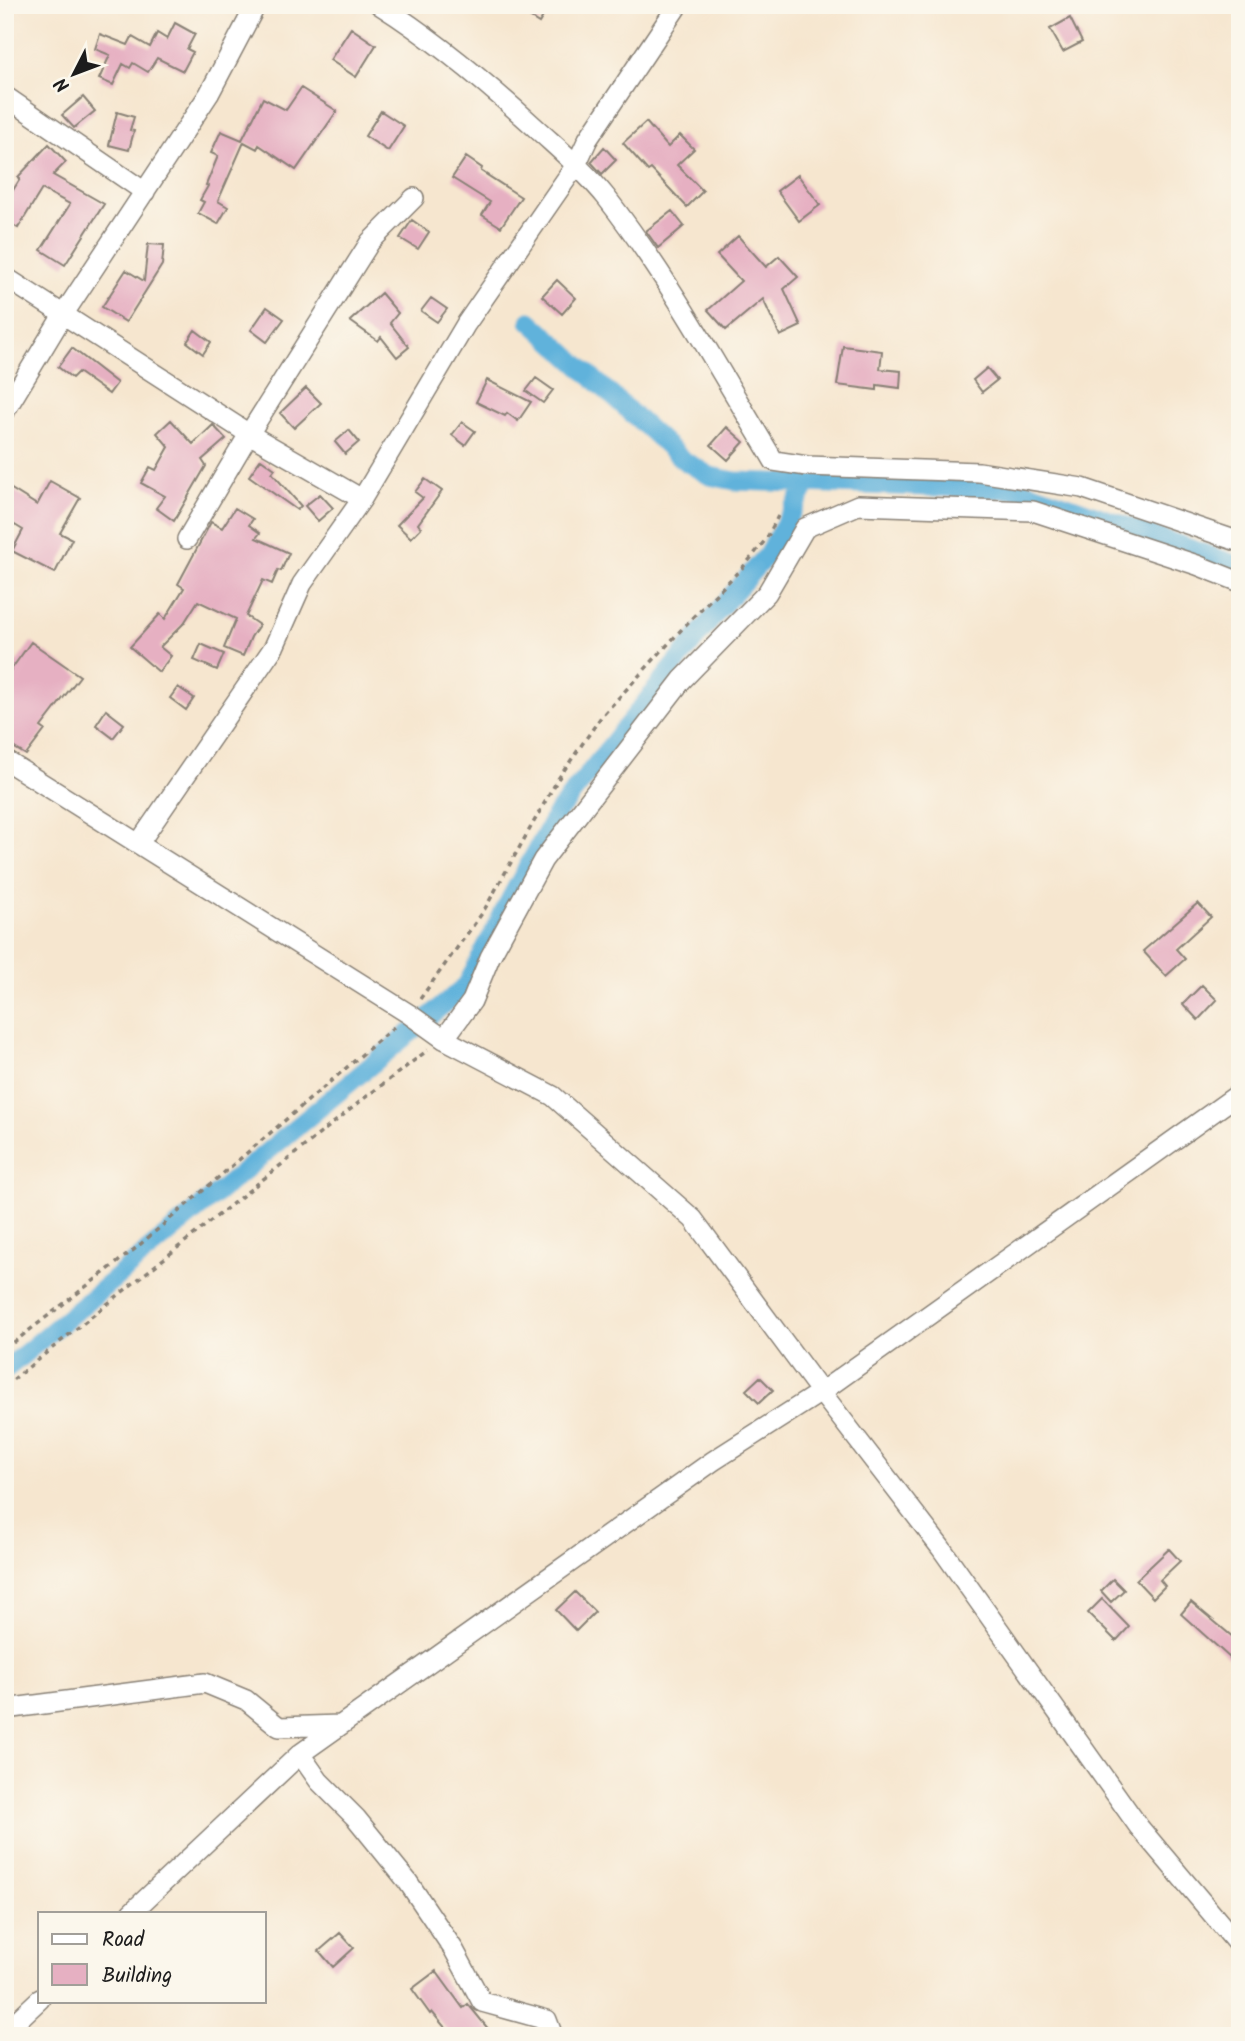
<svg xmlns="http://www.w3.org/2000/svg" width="1245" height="2041" font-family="Kalam,sans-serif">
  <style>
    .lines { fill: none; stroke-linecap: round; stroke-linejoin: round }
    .canal { stroke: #60b2db; stroke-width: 19 }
    .building { fill: #e6b0c2 }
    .street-casing { stroke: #898176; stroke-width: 22 }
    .path { stroke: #898176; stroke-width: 3.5; stroke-dasharray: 5 5; stroke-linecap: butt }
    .street { stroke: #fff; stroke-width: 19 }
  </style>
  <rect width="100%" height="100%" fill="#fbf7ec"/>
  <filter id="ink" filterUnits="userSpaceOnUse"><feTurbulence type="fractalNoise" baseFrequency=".0143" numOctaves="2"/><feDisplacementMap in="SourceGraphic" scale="14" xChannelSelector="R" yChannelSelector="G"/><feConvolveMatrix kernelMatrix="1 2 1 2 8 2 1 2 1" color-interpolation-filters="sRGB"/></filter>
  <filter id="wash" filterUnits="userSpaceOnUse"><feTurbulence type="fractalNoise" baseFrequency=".00686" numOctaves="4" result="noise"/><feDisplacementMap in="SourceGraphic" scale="28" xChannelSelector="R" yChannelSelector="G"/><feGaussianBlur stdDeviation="1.57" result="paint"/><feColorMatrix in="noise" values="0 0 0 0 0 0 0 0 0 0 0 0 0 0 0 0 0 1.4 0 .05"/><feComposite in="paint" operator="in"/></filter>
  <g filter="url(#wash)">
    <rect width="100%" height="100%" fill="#f6e6cf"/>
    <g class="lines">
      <path class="canal" d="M530,321L683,460L710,476L735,481L1024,490L1240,566
        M5,1370L466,986L511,897L557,813L718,611L767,555L808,483"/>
    </g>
    <g id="blocks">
      <path class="building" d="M510,5H550L539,23Z
        M1070,18L1082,42L1063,52L1050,29Z
        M175,23L195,34L187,49L193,52L183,71L157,58L148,72L133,63L130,68L123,64L113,85L99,79L110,55L95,49L100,34L128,45L132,37L150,47L157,33L167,39Z
        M351,28L376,45L356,77L330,60Z
        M301,88L337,111L296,170L259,145L257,149L244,142L218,201L228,207L218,224L198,213L204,202L200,200L208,186L206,185L218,156L211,153L221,131L242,140L263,98L286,110Z
        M83,97L95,111L74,128L62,115Z
        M381,111L404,126L388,151L365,136Z
        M117,112L134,117L130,130L134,131L129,150L109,145Z
        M646,122L668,147L680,135L694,149L677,165L703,191L687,207L651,169L648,171L623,143Z
        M49,144L66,162L53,175L104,204L65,265L41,250L70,204L42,189L18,228L5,220V203L20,179L18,177Z
        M604,147L616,160L602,174L591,162Z
        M466,157L482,168L481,171L521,197L501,227L482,215L490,202L452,178Z
        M798,175L820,205L799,221L777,191Z
        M672,211L684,226L658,248L646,231Z
        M412,220L429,232L418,249L400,238Z
        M738,236L766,267L779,256L798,277L784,289L801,326L780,336L763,299L726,330L708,310L741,281L717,255Z
        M148,244L164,245L162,265L126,322L102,307L126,270L144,281Z
        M557,280L576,298L562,314L542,296Z
        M381,293L398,313L390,323L409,347L397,357L381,337L378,341L350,321Z
        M431,298L447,309L437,322L421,311Z
        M267,307L284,319L267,342L251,330Z
        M195,330L211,342L203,354L187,342Z
        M843,346L882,351L880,369L901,371L900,388L877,385V390L837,385Z
        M72,348L117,383L109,394L78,372L72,378L58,367Z
        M987,368L997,380L982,392L973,380Z
        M536,378L553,390L543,403L526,391Z
        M487,380L531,402L518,421L507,413L505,416L476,402Z
        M306,388L321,403L294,428L280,413Z
        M171,420L193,444L213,425L226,439L202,460L206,466L174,521L156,508L165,496L141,483L150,467L156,470L169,447L157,433Z
        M462,422L475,431L465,445L452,435Z
        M727,427L744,442L728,460L711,445Z
        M349,430L359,442L345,454L335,442Z
        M261,459L275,469L272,473L301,506L297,510L249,476Z
        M425,479L442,491L418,524L421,528L411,538L397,525L423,498L415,492Z
        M50,481L80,498L60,533L72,539L55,573L12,551L23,530L5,519V485L37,505Z
        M320,494L333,508L318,521L305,506Z
        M235,508L253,519L249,525L260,533L256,538L289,553L281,571L278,570L272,584L263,580L246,616L259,625L251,637L243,656L224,648L236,619L198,601L184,623L160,647L171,656L159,672L130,647L160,614L165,619L184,588L178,584L211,522L222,528Z
        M31,642L80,676L41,727L45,730L26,755L5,742V678Z
        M201,644L224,654L217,670L194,660Z
        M178,687L194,698L186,710L170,698Z
        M106,710L124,724L113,738L96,725Z
        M1198,903L1211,917L1176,949L1185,959L1166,976L1143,951Z
        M1202,985L1217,1000L1198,1020L1183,1004Z
        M760,1377L773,1390L759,1403L746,1390Z
        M1169,1549L1180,1561L1160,1580L1165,1586L1153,1598L1136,1580Z
        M1113,1579L1124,1590L1111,1602L1101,1591Z
        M575,1592L595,1612L576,1631L556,1610Z
        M1102,1599L1129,1627L1116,1641L1088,1613Z
        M1191,1602L1240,1643V1667L1181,1614Z
        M340,1933L354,1948L333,1967L319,1951Z
        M436,1971L463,2008L468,2004L494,2036H452L432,2012L430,2014L412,1989Z"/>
    </g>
  </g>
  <g filter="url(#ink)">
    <use href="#blocks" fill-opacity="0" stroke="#898176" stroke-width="2"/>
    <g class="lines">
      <defs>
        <path id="street" d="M380,5C437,41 488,84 538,130C561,151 586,172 606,197C670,279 720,372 774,461L807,466L979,472L1082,488L1240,542
          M5,96L145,192
          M5,277L249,434L362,499
          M5,411L63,315L209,94L256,5
          M187,539L249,434L370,242L414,198
          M5,760L409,1014L444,1039L553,1096L693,1219L821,1392L941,1548L1139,1827L1240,1947
          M139,843L274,647L302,584L362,499L466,324L576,165L588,139L678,5
          M444,1039L472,1001L490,957L543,860L682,680L767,593L805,528L858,505L1033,511L1197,565L1240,582
          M5,1709L205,1683L246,1700L279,1727L340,1725
          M300,1754L319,1781L356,1818L408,1882L454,1950L482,2002L547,2020L553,2036
          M131,1913L300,1754L713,1461L821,1392L1240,1093
          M5,2032L40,1999"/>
      </defs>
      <use href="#street" class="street-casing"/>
      <path class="path" d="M420,999L483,912L558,779L601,717L693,617L746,564L767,538L778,516
        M5,1349L136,1248L394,1027
        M5,1386L362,1100L428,1050"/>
      <use href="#street" class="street"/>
    </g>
  </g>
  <rect width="1245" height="2041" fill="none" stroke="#fbf7ec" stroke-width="28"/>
  <rect x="38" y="1912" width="228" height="91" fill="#fbf7ec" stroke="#a29f99" stroke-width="2"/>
  <rect x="52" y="1934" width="35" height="10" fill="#ffffff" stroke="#a29f99" stroke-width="2"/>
  <text x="102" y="1946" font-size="21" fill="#1c1c1c">Road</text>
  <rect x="52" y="1964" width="35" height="21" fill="#e6b0c2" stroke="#a29f99" stroke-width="2"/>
  <text x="102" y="1982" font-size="21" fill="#1c1c1c">Building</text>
  <g transform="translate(74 74) rotate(228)" stroke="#fbf7ec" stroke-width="5" paint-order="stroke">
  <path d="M0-5L12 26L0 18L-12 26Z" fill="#1c1c1c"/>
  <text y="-10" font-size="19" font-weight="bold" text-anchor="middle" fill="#1c1c1c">N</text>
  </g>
</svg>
